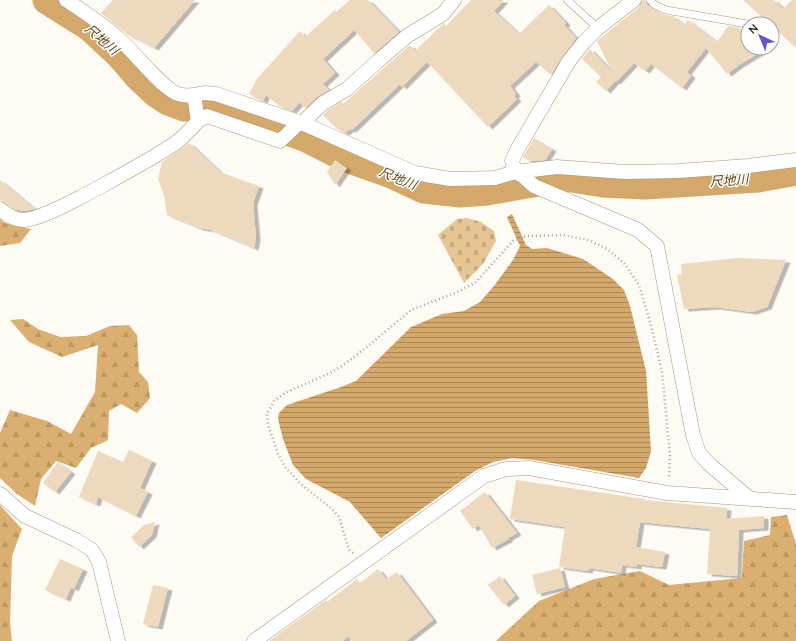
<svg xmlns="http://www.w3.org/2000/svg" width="796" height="641" font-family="Quicksand,'Noto Sans JP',sans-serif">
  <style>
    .forest { fill: url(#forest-firs) }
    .cemetery { fill: url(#cemetery-stones) }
    .water { fill: url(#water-rules) }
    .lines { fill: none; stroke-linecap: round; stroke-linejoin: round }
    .river { stroke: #d3a86a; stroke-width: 29 }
    .building { fill: #edd9bd; filter: url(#shadow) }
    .service-casing { stroke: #ab987e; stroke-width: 8 }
    .minor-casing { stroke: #ab987e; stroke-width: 15 }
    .path { stroke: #a9a49c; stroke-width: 2.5; stroke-dasharray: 1 3; stroke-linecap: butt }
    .service { stroke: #fff; stroke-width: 7 }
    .minor { stroke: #fff; stroke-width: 14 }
    .labels { text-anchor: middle; stroke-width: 3; stroke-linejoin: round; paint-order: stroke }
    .water-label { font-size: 13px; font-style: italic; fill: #634616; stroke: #fff }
  </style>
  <defs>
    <pattern id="forest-firs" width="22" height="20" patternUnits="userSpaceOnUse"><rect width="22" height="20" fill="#daaf71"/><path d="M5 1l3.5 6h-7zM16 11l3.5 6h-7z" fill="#bb9661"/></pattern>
    <pattern id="cemetery-stones" width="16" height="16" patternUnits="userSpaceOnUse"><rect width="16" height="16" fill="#e7c595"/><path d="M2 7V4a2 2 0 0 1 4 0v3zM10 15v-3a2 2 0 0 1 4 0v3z" fill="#c6a97f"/></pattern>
    <pattern id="water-rules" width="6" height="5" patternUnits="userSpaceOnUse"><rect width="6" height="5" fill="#d3a86a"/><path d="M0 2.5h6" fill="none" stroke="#ab8856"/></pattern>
    <filter id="shadow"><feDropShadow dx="4.5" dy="2.5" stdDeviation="0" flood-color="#0004"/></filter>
  </defs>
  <rect width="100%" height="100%" fill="#fefaf4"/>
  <path class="forest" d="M0,219L5,223L31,229L20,243L0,246Z
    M23,319L38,329L60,337L86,336L110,326L129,325L137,335L139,372L148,382L150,398L137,413L121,404L109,411L108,440L91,448L76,468L56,461L41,479L35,506L17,494L0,478V433L10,410L47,421L71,434L95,392L98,345L62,357L29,342L10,320Z
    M0,505L22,529L12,556L10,623L12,641H0Z
    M787,515L796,544V641H496L539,601L594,579L640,571L669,585L742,578L744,541L770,535L771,517Z"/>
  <path class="cemetery" d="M467,218L481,222L494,231L496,241L483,264L464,283L438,235L457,219Z"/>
  <path class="water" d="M512,214L526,245L532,249L547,248L583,259L613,279L624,290L630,306L646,371L651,451L646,468L639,478L534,460L512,458L493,462L475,471L381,538L350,502L306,479L293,465L283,439L278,419L279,413L287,405L341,387L356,381L411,327L442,314L464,311L480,302L494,286L513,260L520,246L507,217Z"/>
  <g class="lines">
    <path class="river" d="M47,0L90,27L121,56L139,77L156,93L168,101L184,107L203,105L219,107L238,113L307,138L344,157L392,174L424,189L460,193L487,191L566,177L603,183L645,185L758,178L796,171"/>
  </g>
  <path class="building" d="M113,0H195L154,48L128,35L101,13Z
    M350,0H368L399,32L374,53L354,30L323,59L335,73L323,84L329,90L317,97L305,108L300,102L292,111L279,106L266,95L263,101L249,94L257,79L300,31L305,37L335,10L336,12Z
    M471,0H504L494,11L519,34L549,5L566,23L564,25L576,38L562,57L551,75L536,62L510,86L516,94L514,96L517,99L488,127L427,62L402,87L400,84L352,130L350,129L345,133L337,129L323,115L328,110L341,102L343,104L410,45L415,51L444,23L446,26Z
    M642,0H645L646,4L653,9L664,15L673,16L684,25L688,20L717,42L728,26L738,27L748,34V48H767L739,65L727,74L706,48L687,72L691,76L682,88L651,64L645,71L634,63L616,82L615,81L606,91L596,82L601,77L582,59L590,49L612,72L597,41L639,7Z
    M743,0H774L783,9L792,0H796V48L772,26V24H770Z
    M534,138L552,149L545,160L530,161L523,157Z
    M189,143L220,172L259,186L253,203L256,238L254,248L211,230L199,228L167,215L164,195L158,179L162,162Z
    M335,160L347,168L335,185L327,172Z
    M0,180L35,209L24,211L14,209L0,200Z
    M738,258L786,260L767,307L752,312L716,307L684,309L677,275L682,274L681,264Z
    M129,450L152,461L140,488L148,492L136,516L98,497L96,504L79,497L98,451L123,462Z
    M58,462L71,472L55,492L43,483Z
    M516,480L644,499V500L727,508L726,519L764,516V528L739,530L737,576L707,574L710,529L640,522L636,547L665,552L662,567L637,564V567L622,565L621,573L589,568L588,571L559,567L565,527L510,519Z
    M485,492L517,533L508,538L509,539L492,548L479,525L473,529L460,511Z
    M155,522L152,535L139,547L131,537L144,525Z
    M60,559L83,569L74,589L71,587L66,599L45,590Z
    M560,568L565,587L537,594L532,575Z
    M378,569L386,579L397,572L433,620L406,641H352L348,636L343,641H269L326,600L327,602L357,579L360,583Z
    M500,576L515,596L504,605L488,585Z
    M153,585L168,588L158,627L143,624Z"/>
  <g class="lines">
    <defs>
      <path id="service" d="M567,0L598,28
        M650,0L655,5L666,10L748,24"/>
      <path id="minor" d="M66,0C84,12 102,23 118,38C134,51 161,88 178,94C184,96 188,96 194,95
        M634,0L598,28L584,42L569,61L517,150L512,161L515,172L523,176L534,186L638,230L657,246L693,435L699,453L709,464L750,499
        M198,121L207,116L280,141L300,122
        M302,123L323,103L347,89L378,61L407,36L443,14L454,0
        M0,209C7,215 15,220 24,220C40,219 67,204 81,197C112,180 144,164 174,144C183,138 191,129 198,121L194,95L204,93L216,94L302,123L415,173L450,179L495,178L515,172L557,167L625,172L678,171L748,166L796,160
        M0,494L25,516L76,540L92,550L99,562L118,641
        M254,641L484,476L506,469L529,468L667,493L796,502"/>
    </defs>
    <use href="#service" class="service-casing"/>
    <use href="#minor" class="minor-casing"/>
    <path class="path" d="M353,553L349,550L339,517L332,509L301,484L286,468L278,454L268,425L267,414L274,401L285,393L330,373L342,366L367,347L411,310L455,293L475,283L513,241L527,236L563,235L589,240L607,249L624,263L639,285L651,325L662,372L670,456L669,478"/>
    <use href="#service" class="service"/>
    <use href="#minor" class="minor"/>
  </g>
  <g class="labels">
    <g class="water-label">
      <text transform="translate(102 39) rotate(41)" y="5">尺地川</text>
      <text transform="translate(398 178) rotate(22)" y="5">尺地川</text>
      <text transform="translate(729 180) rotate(-4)" y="5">尺地川</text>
    </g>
  </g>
  <g transform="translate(760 36) rotate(316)"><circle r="19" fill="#ffffff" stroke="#a6a39f"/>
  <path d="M0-3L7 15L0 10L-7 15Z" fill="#6753cc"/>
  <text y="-6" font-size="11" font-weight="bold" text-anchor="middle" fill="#211a10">N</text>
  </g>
</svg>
